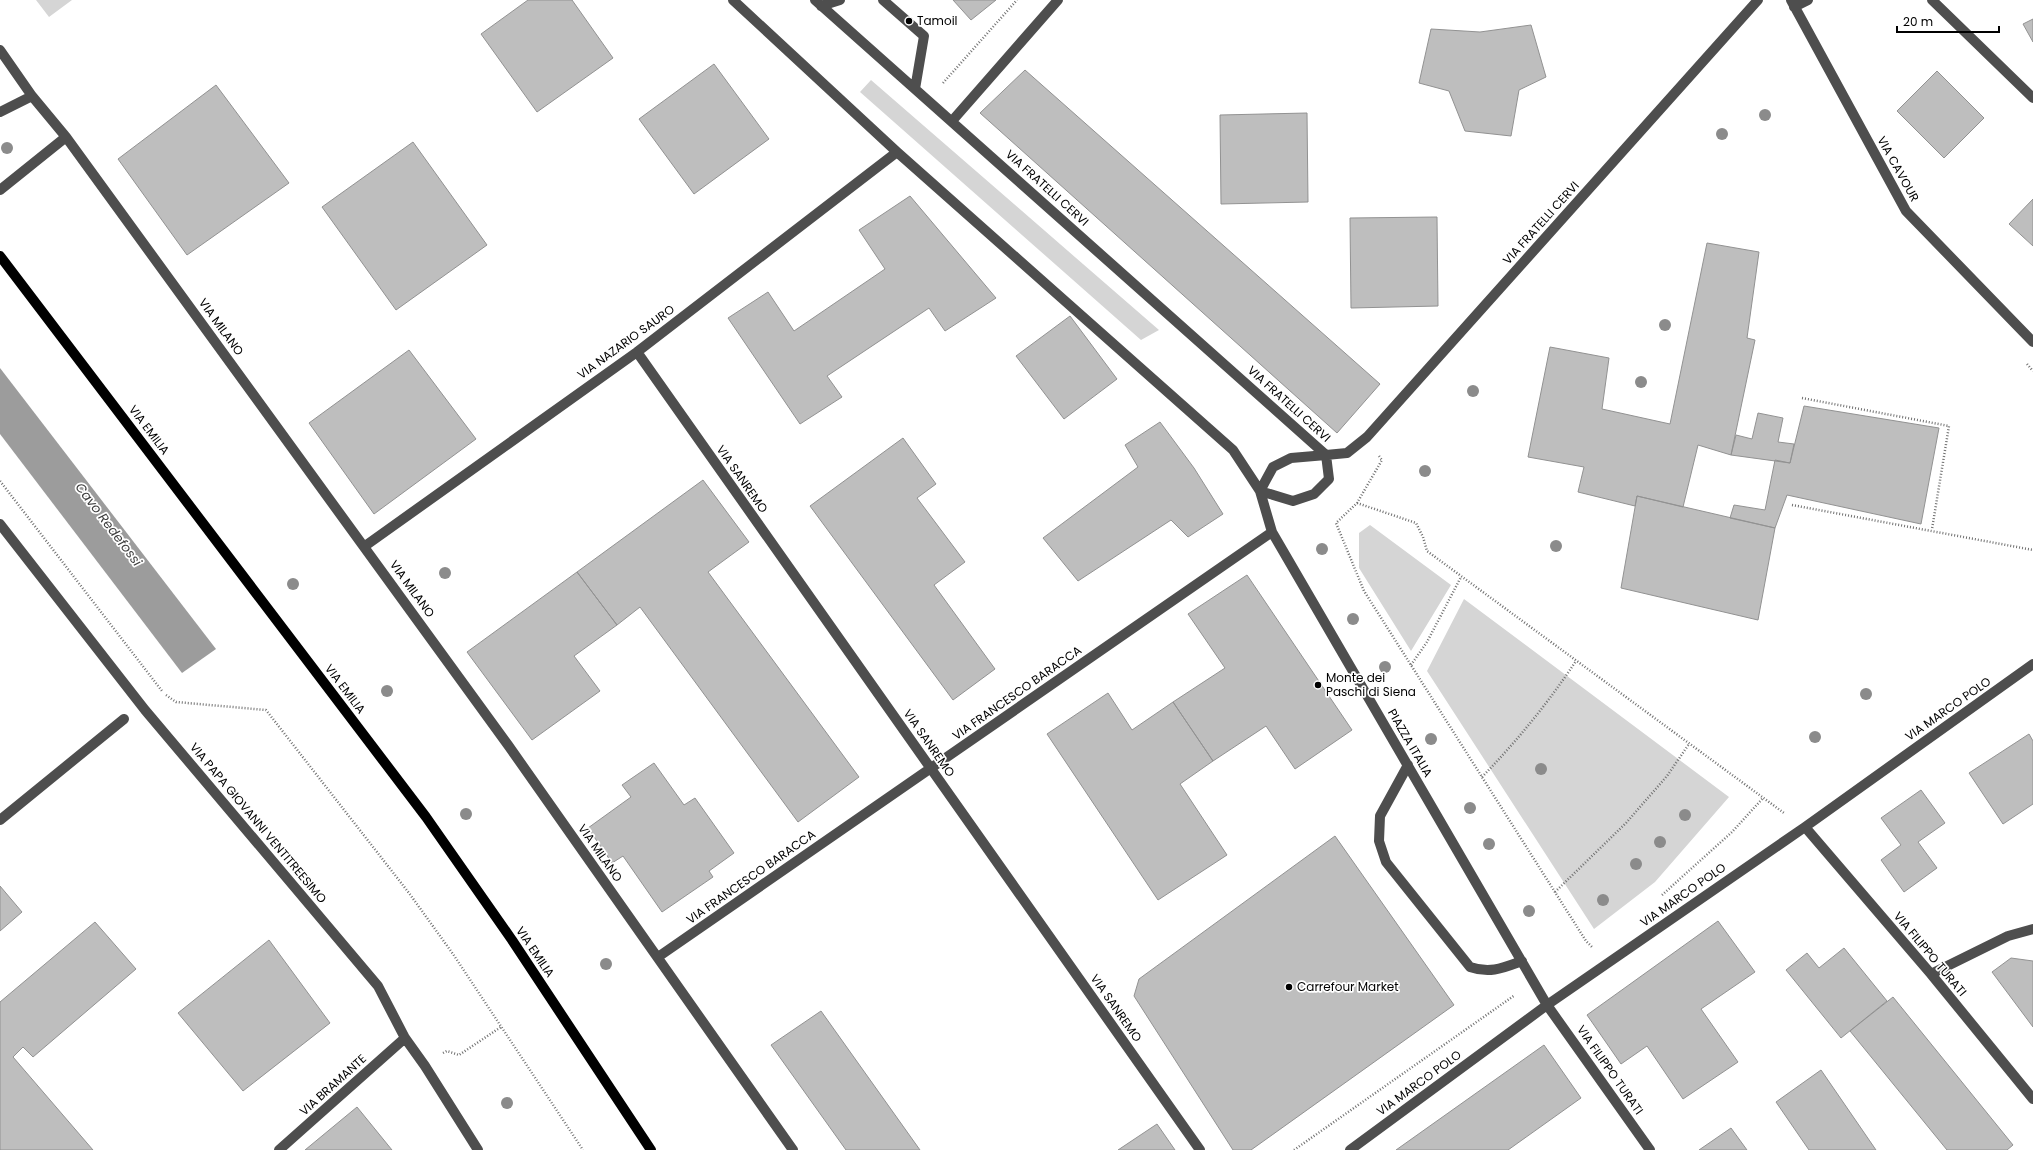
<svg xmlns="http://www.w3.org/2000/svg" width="2033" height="1150" font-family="Poppins,sans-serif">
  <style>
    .green { fill: #d5d5d5 }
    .water { fill: #9c9c9c }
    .building { fill: #bebebe; stroke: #929292 }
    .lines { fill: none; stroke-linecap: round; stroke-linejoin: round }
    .path { stroke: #707070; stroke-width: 2.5; stroke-dasharray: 1 2; stroke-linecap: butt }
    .minor { stroke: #4e4e4e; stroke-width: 10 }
    .major { stroke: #000; stroke-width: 10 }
    .tree { fill: #8b8b8b }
    .poi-dot { fill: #000; stroke: #fff; stroke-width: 1.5 }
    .labels { text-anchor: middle; stroke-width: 3.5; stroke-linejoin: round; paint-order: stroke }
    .poi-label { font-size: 12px; fill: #000; stroke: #fff; text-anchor: start }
    .street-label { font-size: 12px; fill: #000; stroke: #fff }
    .water-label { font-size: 13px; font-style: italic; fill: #3d3d3d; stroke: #fff }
  </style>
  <rect width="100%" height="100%" fill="#fff"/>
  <path class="green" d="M36,0H72L49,17Z
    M871,80L1159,330L1141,340L860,92Z
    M1370,525L1451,585L1411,651L1359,568V533Z
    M1464,599L1729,797L1655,882L1594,929L1427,671Z"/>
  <path class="water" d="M0,368L216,649L182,673L0,434Z"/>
  <path class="building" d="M528,0H572L613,58L537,112L481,34Z
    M953,0H996L971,20Z
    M2033,19V42L2023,24Z
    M1531,25L1546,77L1519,90L1511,136L1465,131L1449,91L1419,83L1431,29L1480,32Z
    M714,64L769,139L694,194L639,119Z
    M1025,70L1380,384L1337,433L980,113Z
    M1937,71L1984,118L1944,158L1897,111Z
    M216,85L289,183L187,255L118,159Z
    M1307,113L1308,202L1221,204L1220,115Z
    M413,142L487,245L396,310L322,207Z
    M910,196L996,298L945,331L929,308L827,376L842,397L800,424L728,318L768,292L794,331L885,269L859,230Z
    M2033,199V246L2009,224Z
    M1437,217L1438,306L1351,308L1350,218Z
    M1707,243L1759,252L1747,338L1755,340L1731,455L1698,445L1683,507L1637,496L1635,506L1578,492L1584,467L1528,457L1550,347L1609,358L1602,409L1670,424Z
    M1070,316L1117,379L1064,419L1016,356Z
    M409,350L476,439L374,514L309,423Z
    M1804,406L1939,428L1921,524L1787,495L1775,528L1730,518L1734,505L1765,510L1775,460L1790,463Z
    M1758,413L1783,418L1778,442L1794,444L1790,463L1731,455L1736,435L1752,439Z
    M1160,422L1194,468L1223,514L1188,537L1171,520L1078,581L1043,538L1138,467L1125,445Z
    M903,438L936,484L917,498L965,562L934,585L995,669L953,700L810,506Z
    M703,480L749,542L708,572L859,777L798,822L640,607L617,625L577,572Z
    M1637,496L1775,528L1758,620L1621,588Z
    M577,572L617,625L574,656L600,691L532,740L467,652Z
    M1247,575L1352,730L1295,769L1266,726L1213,761L1173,702L1225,668L1188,614Z
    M1108,693L1132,730L1173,702L1213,761L1180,784L1227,855L1158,900L1047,734Z
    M2029,734L2033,741V804L2003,824L1969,773Z
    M654,763L684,805L695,798L734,853L709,871L713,877L662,912L623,856L612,863L588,828L631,797L622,785Z
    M1921,790L1945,823L1918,842L1937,868L1904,892L1881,860L1901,845L1881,818Z
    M1335,836L1454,1005L1251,1150H1233L1134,996L1139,979Z
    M0,886L22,912L0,931Z
    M1718,921L1755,972L1701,1009L1738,1062L1683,1099L1647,1046L1621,1064L1587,1015Z
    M95,922L136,969L33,1057L23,1047L13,1057L93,1150H0V1002Z
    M269,940L330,1023L243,1091L178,1013Z
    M1844,948L1887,1001L1841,1038L1786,970L1807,953L1819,968Z
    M2011,958L2033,961V1027L1992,972Z
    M1893,997L2013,1145L2007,1150H1947L1850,1031Z
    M821,1011L920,1150H846L771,1045Z
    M1544,1045L1581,1098L1508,1150H1396Z
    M1821,1070L1876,1150H1809L1776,1102Z
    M357,1107L392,1150H305Z
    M1157,1124L1175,1150H1118Z
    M1731,1128L1747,1150H1699Z"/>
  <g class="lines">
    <path class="path" d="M943,83L1017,0
      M2027,364L2033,371
      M1802,398L1949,426L1932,529
      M1379,456L1382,460L1357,503L1336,523L1364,591L1586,941L1592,947
      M0,481L162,691
      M1357,503L1416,523L1423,537L1427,551L1784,813
      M1792,505L2033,550
      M1411,665L1427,642L1461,577
      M166,695L176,702L266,710L409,893L453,954L583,1150
      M1482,777C1517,741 1548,703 1576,661
      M1555,892L1626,823L1667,776L1689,744
      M1662,895L1732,832L1763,798
      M443,1053L447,1051L459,1055L501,1027
      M1294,1150L1515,995"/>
    <path class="minor" d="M733,0L897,152L1233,450L1260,491L1272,532L1547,1005L1650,1150
      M815,0L1326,455L1347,453L1367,437L1758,0
      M883,0L924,36L915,89
      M1791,0L1906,211L2033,342
      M1932,0L2033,98
      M821,6L840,0
      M1794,7L1808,0
      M0,50L32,96L66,137L508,745L793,1150
      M0,112L32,96
      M952,121L1058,0
      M0,190L66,137
      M637,352L1200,1150
      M1326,455L1329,479L1314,494L1293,501L1260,491L1273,467L1291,458Z
      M0,524L145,710L378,986L405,1038L425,1066L478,1150
      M365,546L637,352L897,152
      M1408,765L1380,816L1379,841L1386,862L1470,967C1490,974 1503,968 1522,961
      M0,820L124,719
      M1805,827L1931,974L2033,1099
      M658,957L1272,532
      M1931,974L2008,936L2033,929
      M279,1150L405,1038
      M1350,1150L1547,1005L1805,827L2033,664"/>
    <path class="major" d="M0,256L426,817L512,940L651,1150"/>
  </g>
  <g class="tree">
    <circle cx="1765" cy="115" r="6"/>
    <circle cx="1722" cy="134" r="6"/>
    <circle cx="7" cy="148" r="6"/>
    <circle cx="1665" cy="325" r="6"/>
    <circle cx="1641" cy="382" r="6"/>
    <circle cx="1473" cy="391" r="6"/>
    <circle cx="1425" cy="471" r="6"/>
    <circle cx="1556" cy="546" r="6"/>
    <circle cx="1322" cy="549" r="6"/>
    <circle cx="445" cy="573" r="6"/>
    <circle cx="293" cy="584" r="6"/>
    <circle cx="1353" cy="619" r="6"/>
    <circle cx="1385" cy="667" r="6"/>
    <circle cx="387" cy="691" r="6"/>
    <circle cx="1866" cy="694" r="6"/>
    <circle cx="1815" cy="737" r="6"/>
    <circle cx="1431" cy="739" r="6"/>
    <circle cx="1541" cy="769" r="6"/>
    <circle cx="1470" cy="808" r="6"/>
    <circle cx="466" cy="814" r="6"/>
    <circle cx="1685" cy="815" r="6"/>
    <circle cx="1660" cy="842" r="6"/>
    <circle cx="1489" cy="844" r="6"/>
    <circle cx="1636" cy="864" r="6"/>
    <circle cx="1603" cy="900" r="6"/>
    <circle cx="1529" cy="911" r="6"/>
    <circle cx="606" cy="964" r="6"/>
    <circle cx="507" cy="1103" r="6"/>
  </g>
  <g class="poi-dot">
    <circle cx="909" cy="21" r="4"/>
    <circle cx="1318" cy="685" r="4"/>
    <circle cx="1289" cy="987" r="4"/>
  </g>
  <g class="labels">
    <g class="poi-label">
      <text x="917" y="25">Tamoil</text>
      <text x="1326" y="682">Monte dei<tspan x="1326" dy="14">Paschi di Siena</tspan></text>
      <text x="1297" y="991">Carrefour Market</text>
    </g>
    <g class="street-label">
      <text transform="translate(1898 169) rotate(61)" y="4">VIA CAVOUR</text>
      <text transform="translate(1047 188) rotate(42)" y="4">VIA FRATELLI CERVI</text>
      <text transform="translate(1541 223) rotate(-48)" y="4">VIA FRATELLI CERVI</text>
      <text transform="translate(221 327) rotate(54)" y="4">VIA MILANO</text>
      <text transform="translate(626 342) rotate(-36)" y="4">VIA NAZARIO SAURO</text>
      <text transform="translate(1289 404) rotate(42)" y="4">VIA FRATELLI CERVI</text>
      <text transform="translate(149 430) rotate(53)" y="4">VIA EMILIA</text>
      <text transform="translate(742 479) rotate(55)" y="4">VIA SANREMO</text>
      <text transform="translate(412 589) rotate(54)" y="4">VIA MILANO</text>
      <text transform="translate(345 689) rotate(53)" y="4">VIA EMILIA</text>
      <text transform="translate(1017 693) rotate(-35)" y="4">VIA FRANCESCO BARACCA</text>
      <text transform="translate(1948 709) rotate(-35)" y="4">VIA MARCO POLO</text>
      <text transform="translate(929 743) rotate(55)" y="4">VIA SANREMO</text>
      <text transform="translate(1410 743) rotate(60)" y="4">PIAZZA ITALIA</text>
      <text transform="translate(258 823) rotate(50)" y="4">VIA PAPA GIOVANNI VENTITREESIMO</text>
      <text transform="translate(600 853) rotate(55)" y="4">VIA MILANO</text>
      <text transform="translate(751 877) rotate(-35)" y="4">VIA FRANCESCO BARACCA</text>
      <text transform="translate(1683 895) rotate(-35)" y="4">VIA MARCO POLO</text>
      <text transform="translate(535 952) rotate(56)" y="4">VIA EMILIA</text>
      <text transform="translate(1930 954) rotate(50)" y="4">VIA FILIPPO TURATI</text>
      <text transform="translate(1116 1008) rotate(55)" y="4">VIA SANREMO</text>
      <text transform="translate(1610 1070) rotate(55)" y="4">VIA FILIPPO TURATI</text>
      <text transform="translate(1419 1083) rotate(-36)" y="4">VIA MARCO POLO</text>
      <text transform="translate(333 1085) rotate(-42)" y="4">VIA BRAMANTE</text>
    </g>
    <g class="water-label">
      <text transform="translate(109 524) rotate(53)" y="5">Cavo Redefossi</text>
    </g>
  </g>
  <path d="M1897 26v6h102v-6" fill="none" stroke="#000000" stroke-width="2"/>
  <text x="1903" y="26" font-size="12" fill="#000000" stroke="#ffffff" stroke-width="3" paint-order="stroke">20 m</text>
</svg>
